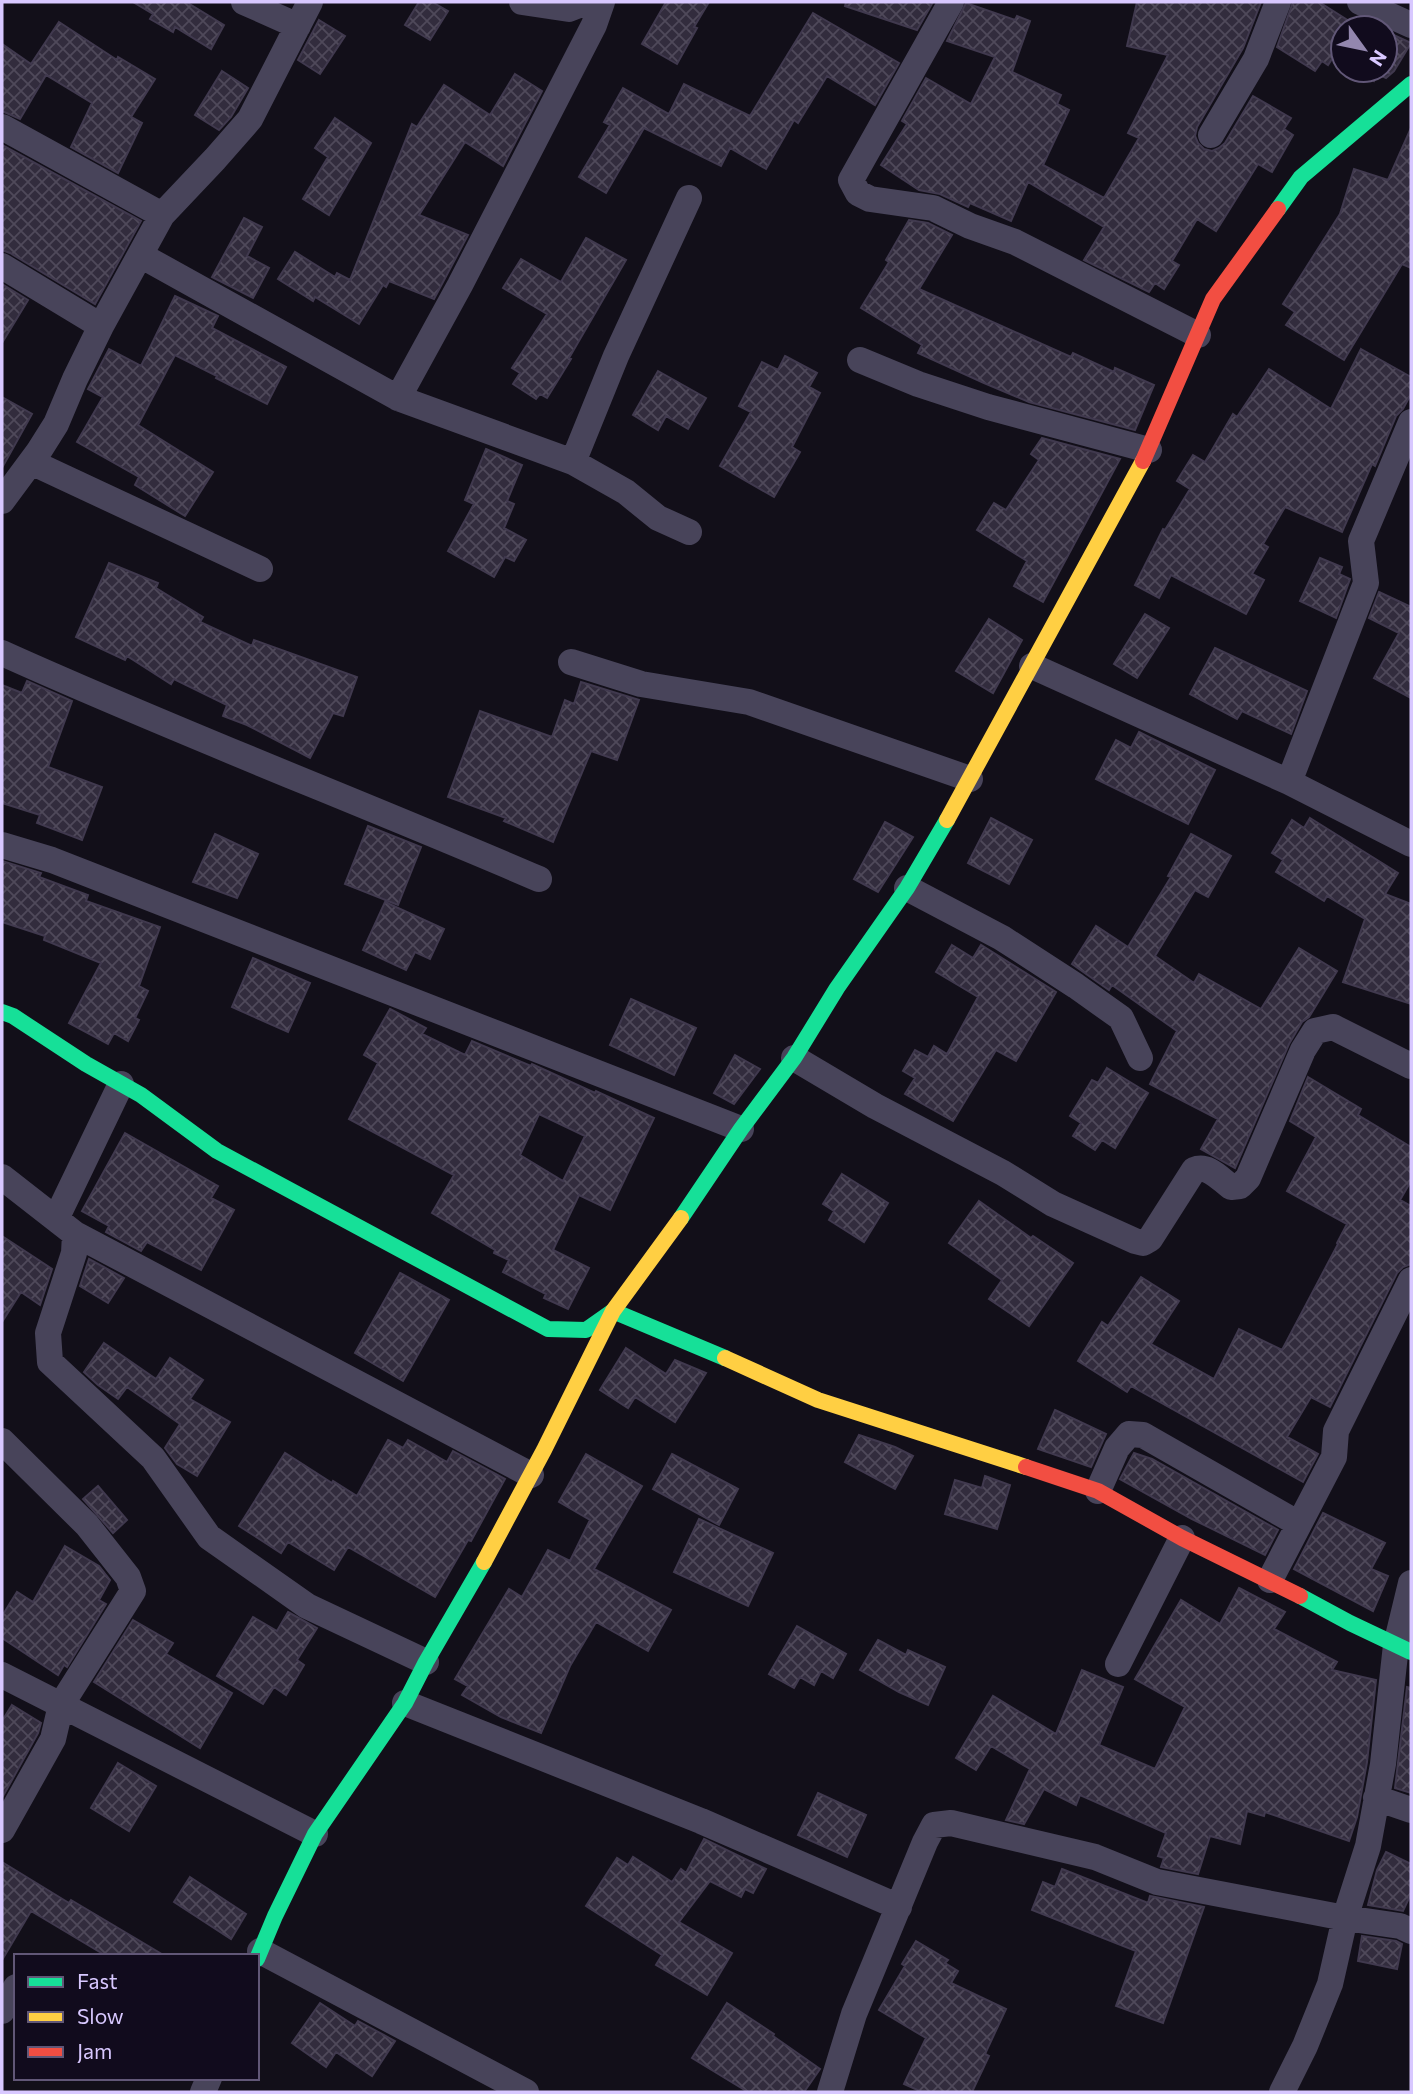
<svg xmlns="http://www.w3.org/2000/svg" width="1413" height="2094" font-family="Commissioner,sans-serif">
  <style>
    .building { fill: url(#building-cross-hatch); stroke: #40394e; stroke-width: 2; fill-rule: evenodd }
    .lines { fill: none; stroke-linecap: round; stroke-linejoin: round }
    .street { stroke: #48445a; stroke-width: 26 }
    .fast { stroke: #16e098; stroke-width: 16 }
    .slow { stroke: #ffcf43; stroke-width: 16 }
    .jam { stroke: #f24e42; stroke-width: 16 }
  </style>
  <defs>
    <pattern id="building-cross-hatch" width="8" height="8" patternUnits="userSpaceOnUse" patternTransform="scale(1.75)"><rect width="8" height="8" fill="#322c3d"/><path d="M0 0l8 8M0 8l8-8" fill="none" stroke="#4f495a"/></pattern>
  </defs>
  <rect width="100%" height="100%" fill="#120f19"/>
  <path class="building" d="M133,2H189L188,3L224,25L211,49L175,27L173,32L150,19L153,14Z
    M419,2H432L448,11L430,40L405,25Z
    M666,2H709L694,27L697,28L677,64L642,44Z
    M846,2H933L917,30L845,6Z
    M1137,2H1261L1243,48L1197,127L1195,136L1198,143L1204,149L1212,151L1219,148L1225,143L1253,96L1291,118L1284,129L1293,135L1272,172L1258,164L1216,231L1197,219L1172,261L1179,265L1164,289L1155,283L1149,292L1084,260L1104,227L1028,182L1011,221L970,203L968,207L940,194L919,190L881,165L907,124L902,121L926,78L971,104L995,57L947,41L966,3L1015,20L1017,16L1030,21L1012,72L1061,95L1057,104L1069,110L1043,165L1104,198L1139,138L1128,133L1168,55L1127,46Z
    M1293,2H1319L1360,28H1343V61L1334,56L1328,65L1322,61L1315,71L1277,47Z
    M813,13L899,63L875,105L827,76L798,123L794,120L766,169L730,148L721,166L644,128L606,193L579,177L610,125L604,122L623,88L669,114L684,84L750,116Z
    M319,20L345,36L320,74L298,60Z
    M59,22L117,60L118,57L155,79L131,117L142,123L118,173L71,147L92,103L46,75L20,119L2,111V44L31,64Z
    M1385,31L1411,43L1394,71L1386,78L1378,74L1374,81L1357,70H1385Z
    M222,71L248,88L231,117L219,130L195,115Z
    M515,74L542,91L503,166L465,142L419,215L468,235L434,299L389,281L386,287L383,285L359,324L315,297L313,301L278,279L295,252L335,277L337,273L350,280L412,124L417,127L444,85L490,115Z
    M335,118L371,143L329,215L303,199L328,157L315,148Z
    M1411,128V268L1402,264L1344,360L1286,325L1295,312L1283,304L1340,214L1354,169L1388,180Z
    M2,145L141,221L95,304L10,253L2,250Z
    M244,218L262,227L247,256L269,268L253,298L212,277Z
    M909,220L928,223L952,235L919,289L1071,357L1073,353L1114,372L1115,368L1154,385L1135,430L1029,402L984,383L918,353L922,345L861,308L889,262L886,260Z
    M586,238L626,260L569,358L571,359L547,398L540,394L536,399L513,384L520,373L512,368L547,314L503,288L521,259L561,282Z
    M2,284L28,300L2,343Z
    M175,296L218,316L212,328L286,367L267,404L216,378L217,376L175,355L138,425L213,472L185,516L135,485L139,477L77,442L103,397L88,389L109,349L141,366Z
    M1361,349L1411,377V394L1403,409L1396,416L1375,466L1372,464L1342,532L1285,507L1263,544L1268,547L1252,574L1264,580L1246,614L1171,575L1159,598L1135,585L1163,529L1165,530L1190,489L1177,481L1193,455L1205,462L1233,414L1237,417L1269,369L1331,409Z
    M785,356L817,373L809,387L820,393L792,447L800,452L774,497L720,466L751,412L739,406L762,362L778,370Z
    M658,371L706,398L688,429L666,416L658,430L633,415Z
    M2,397L32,414L2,468Z
    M1042,438L1120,459L1043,602L1014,586L1027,561L977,530L994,503L1006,510L1039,460L1031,454Z
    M486,449L522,465L507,501L514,504L504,528L526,540L514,561L505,557L494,577L448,551L474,504L465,500Z
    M1320,558L1342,567L1339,574L1350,579L1336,618L1300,601Z
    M109,563L158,583L156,588L203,617L200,622L252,646L254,640L357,677L343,716L333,713L310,758L247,725L223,716L227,705L174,679L171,684L127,656L125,660L76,637Z
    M1379,592L1411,607V698L1374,678L1399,633L1369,618Z
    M1145,614L1169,628L1137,678L1114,664Z
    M989,619L1022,640L993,693L956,671Z
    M1215,648L1307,691L1291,734L1242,711L1237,719L1190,694Z
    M27,681L72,701L48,767L102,787L82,840L37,823L40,815L2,803V685L22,693Z
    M581,682L639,700L617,760L591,751L553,842L504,821L506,818L448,797L480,711L552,737L565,700L574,704Z
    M1139,732L1215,770L1188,824L1096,779L1116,740L1131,748Z
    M991,818L1032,840L1009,884L968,863Z
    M1310,818L1398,873L1385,894L1411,904V1004L1343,982L1365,919L1327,896L1324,901L1276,872L1283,860L1272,853L1292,820L1304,828Z
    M885,822L913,837L878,892L854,879Z
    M368,826L421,847L398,905L345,884Z
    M215,834L258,854L237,898L193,882Z
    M1191,834L1231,856L1208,897L1195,890L1155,956L1194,983L1199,974L1261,1009L1299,948L1337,971L1309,1017L1302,1022L1289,1044L1235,1168L1201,1149L1218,1119L1150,1084L1177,1031L1112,985L1109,990L1072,964L1096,926L1128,947L1171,877L1168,876Z
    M2,861L41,873L39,877L88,895L86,901L160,927L139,986L148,991L135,1018L139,1020L128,1041L114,1033L108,1044L69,1023L101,963L44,940L45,936L2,922Z
    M385,902L444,929L430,959L415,952L406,970L363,950Z
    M952,945L973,958L981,945L1056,992L1016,1061L996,1050L953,1121L905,1094L915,1078L903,1071L915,1050L928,1057L934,1046L947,1054L978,997L936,972Z
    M253,958L310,983L288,1032L232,1007Z
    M631,999L696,1028L674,1075L610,1045Z
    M390,1009L426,1028L422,1034L465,1055L472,1041L531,1066L532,1064L545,1070L595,1093L596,1091L654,1118L610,1210L579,1195L553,1250L589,1268L568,1309L544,1298L546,1294L503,1272L509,1260L494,1253L495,1250L432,1213L454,1175L349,1119L378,1063L364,1055ZM539,1114L585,1136L563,1181L520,1155Z
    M735,1055L760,1069L734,1104L714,1093Z
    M1107,1068L1148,1093L1115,1148L1102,1140L1095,1150L1073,1136L1081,1123L1070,1116L1092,1080L1098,1083Z
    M1308,1077L1361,1109L1358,1115L1411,1147V1181L1400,1200L1411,1206V1264L1403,1267L1397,1273L1330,1407L1311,1397L1287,1437L1318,1454L1303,1482L1131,1386L1127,1392L1078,1361L1102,1322L1108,1326L1141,1277L1179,1301L1151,1344L1214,1379L1239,1329L1282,1350L1338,1244L1337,1243L1347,1224L1287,1191L1316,1137L1290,1121Z
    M125,1133L218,1186L211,1198L234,1210L201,1270L147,1242L141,1251L106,1232L109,1226L82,1211Z
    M842,1174L888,1203L864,1242L829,1220L834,1211L823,1204Z
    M979,1201L1031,1238L1033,1236L1073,1263L1029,1326L989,1299L1002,1280L949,1243Z
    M2,1236L52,1269L40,1305L21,1292L2,1322Z
    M89,1259L124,1278L108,1303L80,1286Z
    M400,1273L449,1300L403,1381L355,1353Z
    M104,1343L156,1379L170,1358L203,1380L190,1399L230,1422L197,1476L177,1464L165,1448L180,1424L127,1387L118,1399L98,1385L84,1372Z
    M626,1348L666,1374L675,1360L706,1373L675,1422L635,1397L628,1408L600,1390Z
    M1055,1410L1106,1434L1091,1467L1038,1449Z
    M859,1435L895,1447L913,1456L895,1489L845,1462Z
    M388,1440L403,1448L408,1440L447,1462L453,1451L505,1479L471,1541L468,1540L435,1597L348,1547L334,1570L288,1542L281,1553L239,1526L285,1453L332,1483L333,1481L357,1496Z
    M1134,1453L1152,1459L1278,1530L1265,1555L1192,1519L1120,1479Z
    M586,1454L642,1486L594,1569L671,1610L648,1651L596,1622L570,1666L541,1733L501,1717L462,1695L468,1686L455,1679L509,1589L522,1597L548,1550L570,1561L590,1520L559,1502Z
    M672,1454L738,1489L719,1525L653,1489Z
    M985,1476L1010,1485L997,1529L945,1514L955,1480L982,1488Z
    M98,1486L127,1520L113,1533L83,1499Z
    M1323,1513L1385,1543L1371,1569L1388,1576L1373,1611L1294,1569Z
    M699,1519L773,1553L748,1606L674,1572Z
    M65,1546L99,1566L110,1580L99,1600L106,1604L67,1667L64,1665L58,1675L2,1638V1616L17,1592L33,1602Z
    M1239,1588L1285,1612L1274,1629L1337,1662L1332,1670L1376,1680L1367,1762L1357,1817L1349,1841L1265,1812L1264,1816L1247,1811L1240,1844L1210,1836L1198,1874L1161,1867L1164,1858L1158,1856L1166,1833L1080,1795L1076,1805L1044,1789L1024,1824L1006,1820L1030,1769L991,1746L976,1770L956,1758L993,1696L1056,1734L1082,1670L1123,1687L1099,1745L1155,1769L1185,1707L1135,1679L1181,1600L1220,1624Z
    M288,1612L317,1628L297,1660L304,1665L286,1695L274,1687L263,1704L217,1676L253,1617L277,1631Z
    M133,1620L173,1643L166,1654L232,1693L200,1748L94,1682Z
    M797,1626L846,1654L833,1678L821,1671L814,1685L800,1677L794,1688L769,1674Z
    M878,1640L906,1655L908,1650L945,1667L928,1705L899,1692L860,1670Z
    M1407,1687L1411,1688V1793L1395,1788Z
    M12,1705L41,1723L38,1733L2,1798V1721Z
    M118,1763L156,1786L129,1831L91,1808Z
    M818,1793L866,1815L847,1857L798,1835Z
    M704,1839L766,1869L753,1893L745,1889L741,1897L710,1881L679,1922L732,1953L707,1995L656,1965L662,1955L586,1906L617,1858L628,1865L633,1857L672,1882L681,1869L686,1873Z
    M1386,1852L1411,1864V1894L1403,1911L1368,1905L1377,1870Z
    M2,1862L69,1903L71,1900L165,1956H103V1954L31,1911L2,1960Z
    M1062,1869L1148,1903L1150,1896L1204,1907L1163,2023L1116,2006L1136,1951L1032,1910L1043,1882L1055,1887Z
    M190,1877L246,1914L231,1939L174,1902Z
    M1362,1936L1396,1941L1402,1944L1397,1969L1358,1961Z
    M916,1941L948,1960L945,1963L958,1971L951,1983L1006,2009L985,2054L989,2056L972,2092H922L904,2084L926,2038L879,2010L905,1966L902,1964Z
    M320,2003L355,2026L358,2021L395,2041L372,2076L336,2052L326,2067L292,2043Z
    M727,2003L774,2034L773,2036L820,2069L804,2092H748L692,2058Z"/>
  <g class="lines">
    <path class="street" d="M244,2L298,26
      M522,2L569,9L587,2
      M951,2L851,180L858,193L870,199L933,208L970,226L1015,242L1198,335
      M1360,2L1411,25
      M2,127L162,215
      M1211,135L1256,59L1278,2
      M140,255L398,398L573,462L626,492L658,518L689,532
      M2,266L101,326
      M860,360L918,384L988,407L1149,450
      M398,398L460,285L594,25L602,2
      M31,462L260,569
      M573,462L616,356L689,198
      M2,501L39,451L56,424L75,379L101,326L162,215L215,159L250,119L310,2
      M2,653C179,733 360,802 539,879
      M571,662L641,684L749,702L970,779
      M1032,666L1289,782L1411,844
      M1289,782L1366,583L1361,541L1411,422
      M2,845L52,860L741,1129
      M907,888L1002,938L1076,986L1121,1018L1140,1058
      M794,1058L875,1106L1003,1173L1053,1204L1135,1241L1143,1243L1150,1239L1194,1170C1208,1164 1220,1179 1231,1187L1240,1186L1248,1178L1303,1050L1315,1031L1333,1027L1411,1066
      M2,1177L75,1234L74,1253L48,1333L50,1362L153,1458L209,1537L307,1606L426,1662
      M56,1219L121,1084
      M75,1234L531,1475
      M2,1441L87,1525L128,1577L133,1591L61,1705L53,1739L2,1830
      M1098,1491L1117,1448L1129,1434L1143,1435L1299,1524
      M1270,1580L1334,1457L1336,1431L1411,1280
      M1118,1664L1182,1538
      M2,1675L315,1834
      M405,1703L701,1821L899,1907
      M1376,1798L1411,1810
      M260,1951L526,2092
      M2,2011L16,1987
      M203,2092L209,2078
      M830,2092L854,2014L925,1842L934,1825L951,1823L1095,1857L1157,1882L1345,1918L1400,1926L1411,1931
      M1282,2092L1305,2046L1330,1984L1345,1918L1368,1846L1383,1764L1396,1645L1411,1583"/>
    <path class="fast" d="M1278,209L1301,177L1411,84
      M2,1012L13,1016L86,1064L141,1095L217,1151L548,1329L586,1330L613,1311L725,1358
      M681,1218L741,1129L794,1058L837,988L907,888L947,820
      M1300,1596L1350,1623L1411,1652
      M257,1959L275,1916L315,1834L405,1703L426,1662L484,1562"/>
    <path class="slow" d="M947,820L1143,461
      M725,1358L818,1400L1026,1467
      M484,1562L544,1450L613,1311L681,1218"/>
    <path class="jam" d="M1143,461L1213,299L1278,209
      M1026,1467L1098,1491L1182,1538L1300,1596"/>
  </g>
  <rect width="1413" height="2094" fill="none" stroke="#d8c8ff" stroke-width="7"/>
  <rect x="14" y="1954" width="245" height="126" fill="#110b1d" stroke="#615777" stroke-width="2"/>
  <rect x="28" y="1977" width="35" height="10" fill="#16e098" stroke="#615777" stroke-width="2"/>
  <text x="77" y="1989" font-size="21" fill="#d8c8ff">Fast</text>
  <rect x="28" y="2012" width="35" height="10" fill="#ffcf43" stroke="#615777" stroke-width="2"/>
  <text x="77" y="2024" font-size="21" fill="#d8c8ff">Slow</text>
  <rect x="28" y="2047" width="35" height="10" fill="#f24e42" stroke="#615777" stroke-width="2"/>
  <text x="77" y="2059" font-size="21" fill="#d8c8ff">Jam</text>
  <g transform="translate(1364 49) rotate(123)"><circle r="33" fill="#110b1d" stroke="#615777" stroke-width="2"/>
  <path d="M0-5L12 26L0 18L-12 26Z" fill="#9387ae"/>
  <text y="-10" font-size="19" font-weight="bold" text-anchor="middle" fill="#d8c8ff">N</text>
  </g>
</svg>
